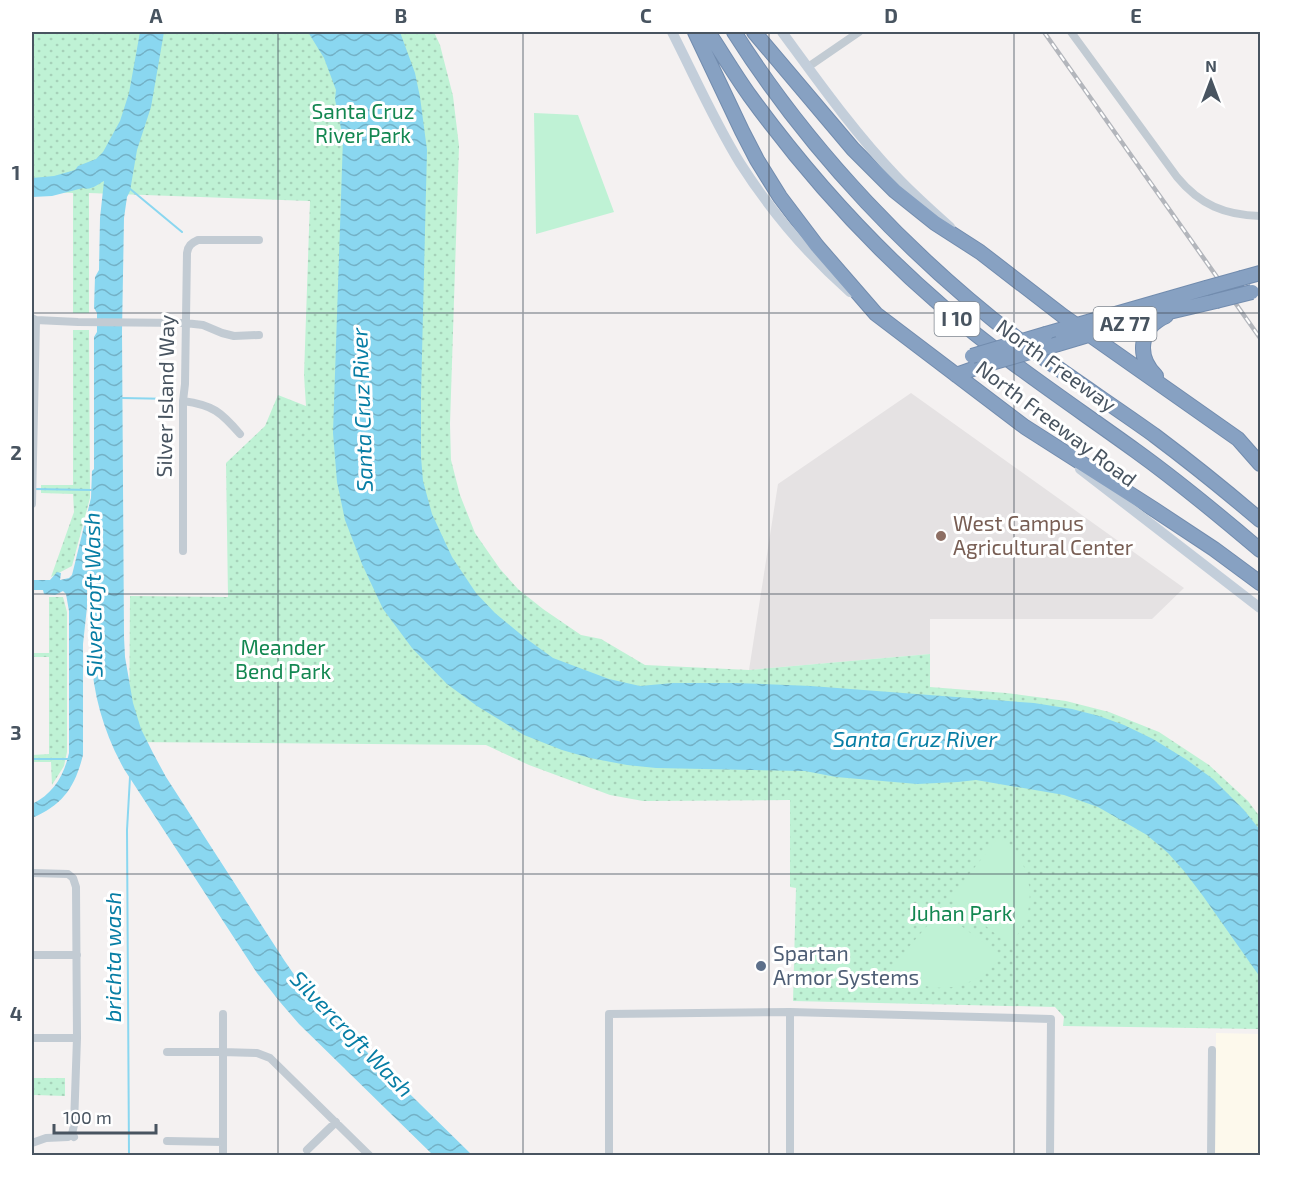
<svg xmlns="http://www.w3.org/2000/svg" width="1292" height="1187" font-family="'Exo 2',sans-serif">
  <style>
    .commercial { fill: #fdf9ec }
    .education { fill: #e5e2e3 }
    .grass { fill: url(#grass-dots) }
    .garden { fill: #bff2d5 }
    .water { fill: url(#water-waves) }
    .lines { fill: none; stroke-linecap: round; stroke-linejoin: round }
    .stream { stroke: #8ad7f0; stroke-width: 2 }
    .highway-casing { stroke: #728cae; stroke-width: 16 }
    .street { stroke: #c2cbd3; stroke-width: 8 }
    .secondary { stroke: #c3ceda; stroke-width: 10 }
    .highway { stroke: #87a1c2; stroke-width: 14 }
    .rail-casing { stroke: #b3b6bc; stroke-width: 4.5 }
    .rail { stroke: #fff; stroke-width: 2; stroke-dasharray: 7; stroke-linecap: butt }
    .highway-bridge-casing { stroke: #728cae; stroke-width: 16; stroke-linecap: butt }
    .highway-bridge { stroke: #87a1c2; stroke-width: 14 }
    .grid { fill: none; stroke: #485460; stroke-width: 1.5; stroke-opacity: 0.55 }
    .education-dot { fill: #8d6e63; stroke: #fff; stroke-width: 2 }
    .service-dot { fill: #5c6f8a; stroke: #fff; stroke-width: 2 }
    .labels { text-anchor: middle; stroke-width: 6; stroke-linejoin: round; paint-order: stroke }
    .shield { fill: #fff; stroke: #7f8790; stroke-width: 1.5 }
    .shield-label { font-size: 20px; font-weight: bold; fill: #485460 }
    .park-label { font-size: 21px; fill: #138751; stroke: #fff }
    .street-label { font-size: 21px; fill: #485460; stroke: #fff }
    .education-label { font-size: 21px; fill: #785e54; stroke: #fff; text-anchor: start }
    .service-label { font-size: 21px; fill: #4e5e75; stroke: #fff; text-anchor: start }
    .water-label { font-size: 22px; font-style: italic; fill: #077ea5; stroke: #fff }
    .neatline { fill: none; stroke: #485460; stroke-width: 2 }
    .grid-label { font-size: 20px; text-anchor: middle; font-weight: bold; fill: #485460 }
  </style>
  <defs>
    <pattern id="grass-dots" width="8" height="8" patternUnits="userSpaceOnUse" patternTransform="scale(1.5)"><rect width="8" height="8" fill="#bff2d5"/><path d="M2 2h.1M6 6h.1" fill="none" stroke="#a6d1b9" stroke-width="1.8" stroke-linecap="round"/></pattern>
    <pattern id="water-waves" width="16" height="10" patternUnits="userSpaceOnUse" patternTransform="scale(1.5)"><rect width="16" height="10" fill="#8ad7f0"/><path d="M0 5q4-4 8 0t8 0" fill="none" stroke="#73b1c6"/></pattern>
  </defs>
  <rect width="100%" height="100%" fill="#f4f1f1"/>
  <path class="commercial" d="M1216,1033L1260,1034V1155L1215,1156Z"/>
  <path class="education" d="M911,393L1184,588L1152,619H930V654L749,670L778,484Z"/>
  <path class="grass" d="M32,32H434L440,45L453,96L459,146L450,424L451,460L460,495L475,533L500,569L518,589L543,609L581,635L601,639L645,665L749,670L930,654V687L1006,693L1066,701L1109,712L1159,732L1209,765L1248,801L1260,817V1029L1063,1026L1064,1017L1055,1007L793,1001L796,888L790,887V800L643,801L610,795L529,765L486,745L129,742L130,596L228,597L226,463L265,426L278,395L306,406L304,375L310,201L89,193V313H73V193L32,191Z
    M73,330H89L90,498L72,566L51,577L74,512L73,494L41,493V485H73Z
    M49,597H63L67,612V752L64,766L52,785L51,762H32V755L49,754V657H32V653H49Z
    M32,1078H65V1096L35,1095L32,1096Z"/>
  <path class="garden" d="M534,113L578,115L614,212L536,234Z
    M999,837C1004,841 1009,845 1013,850C1032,870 1035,906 1021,929C1018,935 1013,940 1009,945L954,900V893Z
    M938,913H944L1001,956C996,962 991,969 985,973C962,990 935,992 910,981C903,978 897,972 891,968Z
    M840,953L853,963L838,982L825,972Z"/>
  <path class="water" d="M140,32H164L151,107L137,150L130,191L127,197L124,218L122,332L124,637L125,657L133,703L141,729L153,753L166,777L284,960L302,986L316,1002L472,1155H433L299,1024L280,1002L257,973L124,769C104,733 93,695 91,654C89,629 92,604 90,580H87V607L83,644V755C75,787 63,805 32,818V804C53,794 64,776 69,753V611L66,594L63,591L55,595L44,594L43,590H32V580H50L57,572L61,573L60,580L69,578L72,575L91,498L92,471L94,469V337L97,332V313L94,308L95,277L99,270L100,218L104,181C98,184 91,191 83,188L52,196L32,197V178L54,176L75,170L78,166L96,159L103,152L120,121L129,93Z
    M308,32H400L415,73L420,97L427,150L421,395V457L423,481L432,514L452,557L476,593L495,613L524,637L553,658L609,679L640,686L673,683H736L811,686L1034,703L1072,709L1099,716L1124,725L1153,739L1187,760L1213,779L1244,810L1260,830V977L1203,896L1184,871L1168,853L1147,835L1098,807L1064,795L976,780L958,782L917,784L836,777L805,771L656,768L627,765L590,758L562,750L524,735L477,706L447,684L412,648L383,609L362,564L345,520L337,482L333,433L343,138L335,99L336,90L324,58Z"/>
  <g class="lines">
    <path class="stream" d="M129,188L182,232
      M121,398L175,399
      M34,489L92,490
      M32,759H71
      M129,1156L127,830L130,777"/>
    <defs>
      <path id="highway" d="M695,32L742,131L757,160L780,197L817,246L876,314L1025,427L1155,510L1214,549L1260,583
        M708,32C722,53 735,75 750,96C806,173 871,245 943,307C1004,360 1071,404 1136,451C1179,482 1220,516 1260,550
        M734,32C810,152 914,261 1027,346C1069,377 1112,405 1154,435C1190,462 1226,491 1260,520
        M754,32L853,149L895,191L935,223L980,252L1063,316L1238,439L1260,464
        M1242,278L1260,273
        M1046,334L1206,288
        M1058,344L1152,316L1216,301
        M956,375L984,365
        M1156,376C1136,356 1139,328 1166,316"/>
    </defs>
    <use href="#highway" class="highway-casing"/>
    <path class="street" d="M1071,32L1177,177C1200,205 1225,215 1260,216
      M808,67L859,32
      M32,318L36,320L78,322L185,323L203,325L222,333L234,336L259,335
      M183,401C213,405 221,412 240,434
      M32,504L36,320
      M183,551V401L185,384L187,253C188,246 191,243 198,240H259
      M32,873L68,874L73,878L76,887L77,1038L74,1125L72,1134
      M32,955H77
      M790,1012V1156
      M32,1038H77
      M167,1052H222L257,1053L270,1058L370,1156
      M167,1141L223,1142
      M32,1143L46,1138L68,1137L72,1134L74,1137
      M307,1150L336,1122
      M223,1156V1014
      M609,1156V1014L790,1012L1051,1019L1050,1156
      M1211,1156L1212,1050"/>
    <path class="secondary" d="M672,32C694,75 714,121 740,163C770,210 807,254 850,292
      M782,32C818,81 854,132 896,176C913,194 932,211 950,227
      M1080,469L1260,608"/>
    <use href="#highway" class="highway"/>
    <defs>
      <path id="rail" d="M1044,32L1260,338"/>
    </defs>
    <use href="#rail" class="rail-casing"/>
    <use href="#rail" class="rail"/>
    <defs>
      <path id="highway-bridge" d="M1206,288L1242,278
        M1216,301L1252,292
        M972,356L1046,334
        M984,365L1058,344"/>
    </defs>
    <use href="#highway-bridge" class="highway-bridge-casing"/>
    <use href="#highway-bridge" class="highway-bridge"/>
  </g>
  <path class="grid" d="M278,32V1156M523,32V1156M769,32V1156M1014,32V1156M32,313H1260M32,594H1260M32,874H1260"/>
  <circle class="education-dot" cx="941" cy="536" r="6"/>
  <circle class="service-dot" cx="761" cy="966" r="6"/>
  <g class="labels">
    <g class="shield">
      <rect x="934.5" y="302" width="45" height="34" rx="4.5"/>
      <rect x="1093.5" y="307" width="63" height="34" rx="4.5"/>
    </g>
    <g class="shield-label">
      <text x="957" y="326">I 10</text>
      <text x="1125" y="331">AZ 77</text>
    </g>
    <g class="park-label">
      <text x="363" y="119">Santa Cruz<tspan x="363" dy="24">River Park</tspan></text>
      <text x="283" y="655">Meander<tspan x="283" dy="24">Bend Park</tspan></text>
      <text x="961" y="921">Juhan Park</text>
    </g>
    <g class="street-label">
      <text transform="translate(1056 366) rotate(36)" y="7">North Freeway</text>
      <text transform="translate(166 396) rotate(-89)" y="7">Silver Island Way</text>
      <text transform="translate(1056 424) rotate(37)" y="7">North Freeway Road</text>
    </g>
    <g class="education-label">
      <text x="953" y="531">West Campus<tspan x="953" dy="24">Agricultural Center</tspan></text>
    </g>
    <g class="service-label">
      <text x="773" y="961">Spartan<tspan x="773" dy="24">Armor Systems</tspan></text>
    </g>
    <g class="water-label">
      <text transform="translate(362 410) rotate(-92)" y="8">Santa Cruz River</text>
      <text transform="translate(93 595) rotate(-91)" y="8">Silvercroft Wash</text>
      <text x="915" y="747">Santa Cruz River</text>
      <text transform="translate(113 957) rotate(-90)" y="8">brichta wash</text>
      <text transform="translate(352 1034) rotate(46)" y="8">Silvercroft Wash</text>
    </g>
  </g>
  <rect width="1292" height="1187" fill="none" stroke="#ffffff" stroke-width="66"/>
  <g transform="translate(1211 81)" stroke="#ffffff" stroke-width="4.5" paint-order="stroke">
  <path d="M0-4.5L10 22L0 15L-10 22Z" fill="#485460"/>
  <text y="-9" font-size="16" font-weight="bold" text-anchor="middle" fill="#485460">N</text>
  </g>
  <path d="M54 1124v9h102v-9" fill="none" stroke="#485460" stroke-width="3"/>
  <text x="63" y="1124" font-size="18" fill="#485460" stroke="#ffffff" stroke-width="4.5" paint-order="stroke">100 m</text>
  <rect x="33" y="33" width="1226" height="1121" class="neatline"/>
  <g class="grid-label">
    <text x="156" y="23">A</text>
    <text x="401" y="23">B</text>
    <text x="646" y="23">C</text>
    <text x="891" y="23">D</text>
    <text x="1136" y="23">E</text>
    <text x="16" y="180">1</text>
    <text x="16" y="460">2</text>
    <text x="16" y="740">3</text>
    <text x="16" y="1021">4</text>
  </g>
</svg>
